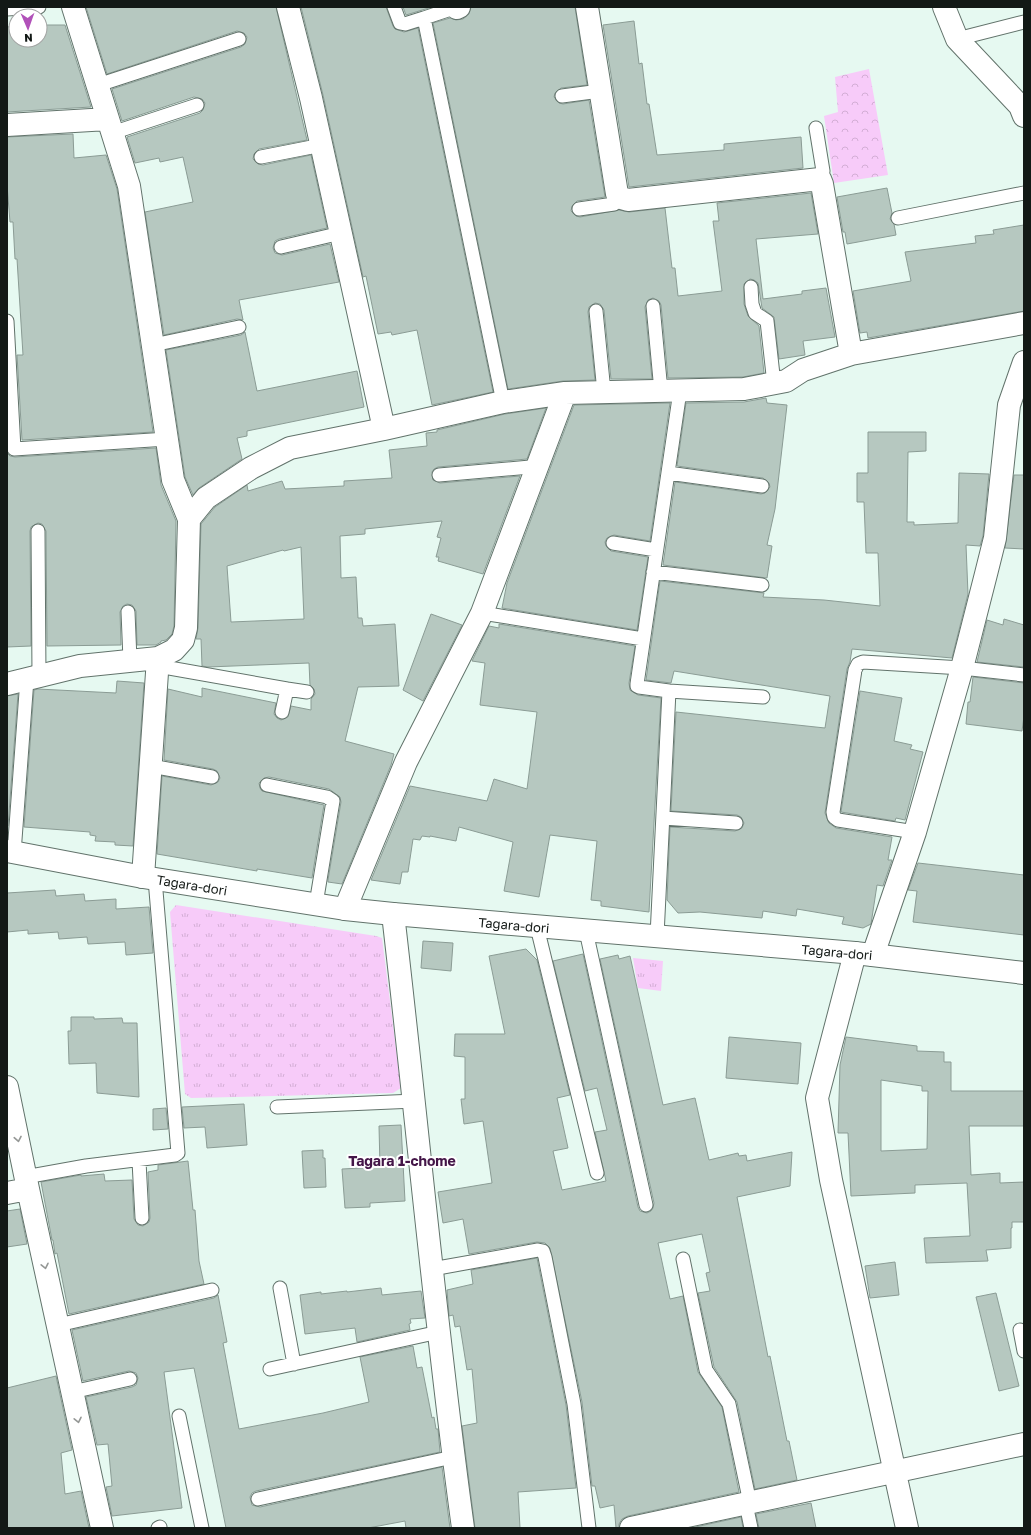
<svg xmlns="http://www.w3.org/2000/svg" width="1031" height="1535" font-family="'Golos Text',sans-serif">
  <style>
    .grass { fill: url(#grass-tufts) }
    .park { fill: url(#park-crowns) }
    .building { fill: #b6c8c0; stroke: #8b9c95; fill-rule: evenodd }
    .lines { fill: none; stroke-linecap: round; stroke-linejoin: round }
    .lane-casing { stroke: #62736b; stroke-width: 15 }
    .street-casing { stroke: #62736b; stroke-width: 24 }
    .secondary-casing { stroke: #62736b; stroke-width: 24 }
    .lane { stroke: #fff; stroke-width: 13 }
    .street { stroke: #fff; stroke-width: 22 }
    .secondary { stroke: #fff; stroke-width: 22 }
    .oneway { stroke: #959896 }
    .labels { text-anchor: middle; stroke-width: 4; stroke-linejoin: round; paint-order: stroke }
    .street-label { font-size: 13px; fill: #131916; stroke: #fff }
    .neighbourhood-label { font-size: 14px; font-weight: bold; fill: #441648; stroke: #fff }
  </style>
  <defs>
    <pattern id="grass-tufts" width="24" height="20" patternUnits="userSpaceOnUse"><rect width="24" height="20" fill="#f7cbf9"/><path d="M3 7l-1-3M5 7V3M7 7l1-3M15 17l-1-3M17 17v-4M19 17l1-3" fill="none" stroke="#d3aed5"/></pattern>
    <pattern id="park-crowns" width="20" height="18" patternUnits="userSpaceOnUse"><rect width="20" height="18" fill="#f7cbf9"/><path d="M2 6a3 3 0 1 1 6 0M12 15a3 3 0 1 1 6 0" fill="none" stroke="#d3aed5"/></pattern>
  </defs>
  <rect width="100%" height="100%" fill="#e6f9f1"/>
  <path class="grass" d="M176,905L376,936L382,938L401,1088L393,1093L191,1098L185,1094L170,912Z
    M633,958L663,961L661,991L638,988Z"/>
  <path class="park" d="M869,69L888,175L834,183L824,116L838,112L835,77Z"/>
  <path class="building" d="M86,7H276L307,140L259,149L254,154L253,159L258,164L263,165L311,155L327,228L279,239L275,241L273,248L275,253L282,255L330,244L339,282L239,300L243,320L237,319L164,335L145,212L193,202L183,157L160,162L159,158L135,163L127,137L200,113L203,110L205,103L202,99L194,97L122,121L112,89L241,47L245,44L247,37L244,33L237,31L107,74Z
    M301,7H386L393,26L395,29L404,32L418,28L493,392L432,405L417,330L392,335L391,332L378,334L366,276L363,277L323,95Z
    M403,7H432L406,15Z
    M471,7H575L587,85L561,88L555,93L554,97L559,103L563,104L589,100L605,197L577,201L572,206L571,211L576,216L580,217L619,210L629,212L665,208L672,268H675L678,296L722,291L713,221H719L717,203L811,193L818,234L756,239L763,299L802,294V291L826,288L835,337L803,341L805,355L779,359L774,317L762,308L758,283L754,280L750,279L744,284V304L748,316L759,326L764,373L743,377L668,378L661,305L659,301L653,298L648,300L645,307L652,379H611L604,310L600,304L595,303L589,307L588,312L595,380L563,381L508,389L433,23L450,18L456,20L463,19L469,14Z
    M634,21L639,64L642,63L647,104H649L657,155L724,150V144L801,137L803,168L629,187L603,25Z
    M40,25H65L91,107L7,112V27L16,26V40H40Z
    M73,134L74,158L106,155L117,189L153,432L22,440L17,355H23L17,259H15L13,222H10L7,185V137Z
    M887,188L892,213L890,219L894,224L896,235L847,244L845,232H843L837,197Z
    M1024,225V311L868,338L867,332L860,333L853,291L911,281L905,252L976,243L975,236L994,234L993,230Z
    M245,332L257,391L357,371L364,407L247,431V436L237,438L242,459L199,488L193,495L185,477L166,350L241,335Z
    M766,398L767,403L787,405L775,509L767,545L772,546L767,578L663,565L675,482L761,494L765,493L770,487L769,483L763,478L677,466L686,403L744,402Z
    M670,403L650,541L614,535L607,538L605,542L606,546L611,551L648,557L637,630L502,608L507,583L574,405Z
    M546,408L527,459L438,467L434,469L432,472L433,480L440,483L520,476L483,574L438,561L439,557H436L441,538L437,537L442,521L365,529V534L340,536L341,578L356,577L358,618H362L363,626L395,624L399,686L358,687L345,741L394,754L391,765L342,884L328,882V880L341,802L340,797L329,789L269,777L264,778L259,783L260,788L262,791L324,805L312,878L257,869V871L157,854L162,776L211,785L218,782L220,778L217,771L213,769L164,760L168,689L202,697V688L276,703L274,714L277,718L281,720L288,717L291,706L311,710V699L315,694L314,689L310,685L309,663L208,667L202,666L201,639H196L198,628L201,524L215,507L247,485L248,491L282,481L285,489L344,486V481L392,478L389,450L427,446L426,433L437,432V430L505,414ZM301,547L304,619L231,622L227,566L283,550L284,551Z
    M868,432H926V451L908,452L907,522H914V525L958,523L959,473L989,474L983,536L980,546L966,545L968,594L952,658L852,649L850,662L847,669L825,813L829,823L836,828L892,837L888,860H892L883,886L877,885L871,924L863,928L842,924L844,917L797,909L796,916L763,911L762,918L700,912L678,913L667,900L670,827L735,831L742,828L744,823L741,817L737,815L671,811L676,712L825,728L830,696L674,671L671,683L646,680L660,581L764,593L763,597L824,600L880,606L878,553H866L864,502H857V473H868Z
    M156,448L161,485L176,521L174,626L172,634L166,640L161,641V642L156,645H137L136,611L132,605L127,604L123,606L120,612L121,645L47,646L46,531L42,524L38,523L31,527L30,531L31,646L7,647V453L10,456L15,457Z
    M1014,475H1024V549L1005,548Z
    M431,614L462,625L423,701L403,690Z
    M1004,619L1024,625V667L977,662L987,620L1003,625Z
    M499,624L635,646L629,683L630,690L638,695L661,698L649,912L601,906V901L591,900L597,841L550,835L539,897L504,891L513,842L459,827L456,841L430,836V837L422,836L420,840L413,839L408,872H402L400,884L371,880L410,786L487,801L494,779L527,789L537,712L480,705L485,663L472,661L489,626L499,628Z
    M973,677L1024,683V716L1022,731L966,724L968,702H970Z
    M117,681L144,683L133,846L115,845V842L95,841L96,836L90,835V832L24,827L34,690L38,689L116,693Z
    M860,691L902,698L894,741L912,745L910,749L923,752L905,820L896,818L895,821L841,812Z
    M18,694L8,826H7V696Z
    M918,863L1024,875V935L913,922L917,891L908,890Z
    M55,890L56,896L84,894L85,901L116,899V909L149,907L153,953L126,955L125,942L88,944L87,937L59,939L58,932L28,934V930L7,932V893Z
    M423,941L453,943L451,971L421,968Z
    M526,949L537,960L570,1095L557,1098L568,1148L553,1151L562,1190L606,1181L595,1132L607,1130L597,1088L585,1091L553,961L583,954L638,1207L640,1211L647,1213L651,1211L653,1208L654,1203L600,959L618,955L619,959L630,956L663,1105L695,1098L709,1160L738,1153L739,1156L746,1155L747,1161L792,1152L790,1186L737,1197L768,1357L770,1356L787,1441H789L797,1480L755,1489L737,1402L714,1367L698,1293L710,1291L706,1273L710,1272L702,1234L658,1243L670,1299L683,1296L698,1372L722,1407L739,1492L628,1516L622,1519L619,1524V1528H616L614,1505L600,1508L595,1486H592L582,1402L550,1248L545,1243L537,1242L469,1254L463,1219L443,1223L438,1192L492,1183L483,1121L464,1124L461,1099H465V1057L454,1056L455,1034H505L489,956Z
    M71,1017H94V1019L122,1018L123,1023H137L139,1097L97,1093L96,1063L69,1064L68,1031H71Z
    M729,1037L801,1043L798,1084L726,1078Z
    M846,1037L917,1046V1051L944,1052V1062H951V1091H1024V1126H969L971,1175L1000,1173V1183L1024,1182V1222H1012V1228H1011V1248L986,1250L988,1261L926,1263L924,1238L970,1236L967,1183L915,1185V1193L851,1196L848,1133H838L840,1065ZM881,1080L922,1086V1091H928L927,1149L881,1151Z
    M244,1104L247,1145L207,1148L205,1127L184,1128L182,1107Z
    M166,1108L168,1129L153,1130V1109Z
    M401,1125L405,1201L370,1203V1207L345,1208L342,1169L380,1167L379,1126Z
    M323,1150V1158H325L326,1187L304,1188L302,1151Z
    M188,1161L193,1210H195L199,1261L204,1284L69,1314L57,1253L55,1254L53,1240H52L41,1182L81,1175V1176L104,1174L105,1181L132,1180L134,1219L138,1225L143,1226L149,1222L150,1218L148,1172L158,1170V1165Z
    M20,1209L27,1244L7,1247V1211Z
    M537,1258L566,1405L576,1488L518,1492L520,1528H475L462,1426L477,1423L472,1369L467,1370L460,1326L455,1327L453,1315L449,1316L447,1290L473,1284L471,1270Z
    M895,1262L899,1295L870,1298L865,1266Z
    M381,1288L382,1295L421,1291L425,1318L410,1319L411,1323L409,1324L410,1330L357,1342L355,1328L305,1334L300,1295L321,1292V1294L347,1291V1292Z
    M996,1293L1019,1386L999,1391L976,1297Z
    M218,1295L227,1342L223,1343L239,1429L323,1413L369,1402L360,1357L413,1346L417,1368L422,1367L432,1418L434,1417L436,1429H438L440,1452L256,1491L252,1493L250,1497L252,1505L260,1507L442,1467L450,1528H406L405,1521L368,1528H226L194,1368L164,1372L182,1508L112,1516L106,1487L112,1486L108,1444L97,1445L86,1397L132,1387L136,1385L138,1378L136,1373L129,1371L83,1381L72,1330L214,1298Z
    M56,1376L72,1450L61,1453L65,1494L81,1491L89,1528H7V1388Z
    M811,1503L816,1528H759L756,1514Z
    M741,1517L743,1528H691Z"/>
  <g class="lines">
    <defs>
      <path id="lane" d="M394,7L400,23L405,24L424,18
        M457,7L424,18L503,402
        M7,9L39,7
        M957,39L1024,22
        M98,85L239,39
        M562,96L600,91
        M816,128L823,171L820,179
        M112,133L197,105
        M261,157L322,145
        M579,209L614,204L621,198
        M898,218L1024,193
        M281,247L341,233
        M751,287L752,304L755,313L767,321L774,384
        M653,306L661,391
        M596,311L604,392
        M7,321L14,449L167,439
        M153,345L239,327
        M668,473L762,486
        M439,475L530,467L536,469
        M38,531L39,676
        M613,543L656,550
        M653,572L762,585
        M128,612L130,660
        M482,613L643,639
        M158,666L287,689L282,712
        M287,689L307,692
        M669,691L763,697
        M151,766L212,777
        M267,785L327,797L333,801L316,904
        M663,818L736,823
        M915,832L838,820L834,817L833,812L855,670L858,664L863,662L962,668L1024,675
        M14,853L27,679
        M537,927L597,1173
        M586,931L646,1205
        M657,936L669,691L639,687L637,686V684L680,391
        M277,1107L415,1101
        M139,1161L142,1218
        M25,1177L86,1166L175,1155L178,1153L155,879
        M683,1259L706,1370L729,1404L750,1503
        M432,1269L538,1250L543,1251L545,1257L574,1404L589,1528
        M280,1288L294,1364
        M58,1325L212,1290
        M1020,1330L1024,1351
        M270,1369L439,1332
        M72,1392L130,1379
        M179,1416L202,1528
        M258,1499L453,1457
        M746,1504L751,1528
        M158,1528L160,1527"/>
      <path id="street" d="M288,7L311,98L384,429
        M587,7L617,194L621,198L628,200L820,179L822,184L851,354
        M944,7L957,39L1020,106L1024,116
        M457,8L459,7
        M7,125L108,119
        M189,519L206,498L251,468L290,448L384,429L503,402L565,393L744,389L786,381L803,370L851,354L1024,323
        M7,684L80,666L158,658L174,650L183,640L186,628L189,519L173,480L129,186L73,7
        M143,877L158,658
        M345,909L406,762L482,613L565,393
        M393,914C417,1119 435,1324 463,1528
        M855,953L817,1098L831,1180L907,1528
        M873,955L915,832L962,668L986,574L995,538L1009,405L1024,362
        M7,1087L28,1189L102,1528
        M7,1193L28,1189
        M631,1528L1024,1444"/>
      <path id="secondary" d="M7,851L143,877L345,909L393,914L855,953L1024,973"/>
    </defs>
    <use href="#lane" class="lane-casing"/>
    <use href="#street" class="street-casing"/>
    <use href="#secondary" class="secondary-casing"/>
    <use href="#lane" class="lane"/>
    <use href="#street" class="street"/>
    <use href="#secondary" class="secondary"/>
  </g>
  <defs><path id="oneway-chevron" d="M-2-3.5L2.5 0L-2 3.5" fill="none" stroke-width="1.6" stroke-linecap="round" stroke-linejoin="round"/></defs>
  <g class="oneway">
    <use href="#oneway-chevron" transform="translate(18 1139) rotate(79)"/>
    <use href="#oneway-chevron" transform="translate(45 1266) rotate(78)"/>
    <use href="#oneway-chevron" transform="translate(78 1420) rotate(78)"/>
  </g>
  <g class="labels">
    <g class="street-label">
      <text transform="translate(192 885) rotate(9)" y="5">Tagara-dori</text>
      <text transform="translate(514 925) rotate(5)" y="5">Tagara-dori</text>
      <text transform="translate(837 952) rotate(5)" y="5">Tagara-dori</text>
    </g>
    <g class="neighbourhood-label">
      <text x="402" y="1166">Tagara 1-chome</text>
    </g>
  </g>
  <rect width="1031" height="1535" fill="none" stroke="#131916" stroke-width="16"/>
  <g transform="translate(28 28) rotate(178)"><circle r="19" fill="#ffffff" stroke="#a1a3a2"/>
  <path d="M0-3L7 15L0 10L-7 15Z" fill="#b151b9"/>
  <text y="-6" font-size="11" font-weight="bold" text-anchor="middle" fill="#131916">N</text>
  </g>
</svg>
